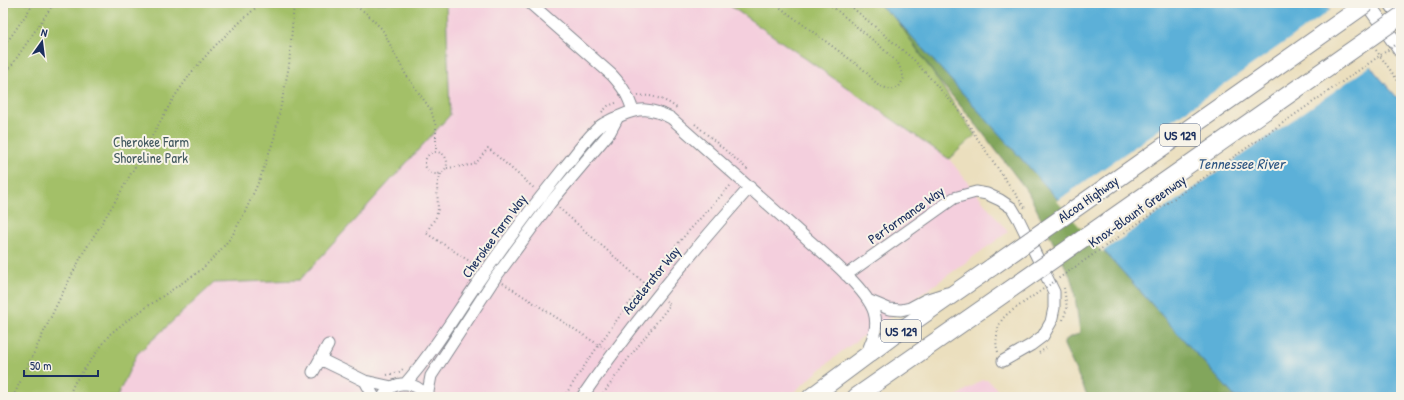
<svg xmlns="http://www.w3.org/2000/svg" width="1404" height="400" font-family="'Patrick Hand',sans-serif">
  <style>
    .built { fill: #f4cfdd }
    .green { fill: #a3c067; stroke: #5f7862 }
    .forest { fill: #82a65c; stroke: #4e6a5d }
    .water { fill: #5cb0d8; stroke: #3c709b }
    .pier { fill: #ebdfbe }
    .lines { fill: none; stroke-linecap: round; stroke-linejoin: round }
    .minor-casing { stroke: #83878e; stroke-width: 13 }
    .major-casing { stroke: #83878e; stroke-width: 16 }
    .highway-casing { stroke: #83878e; stroke-width: 19 }
    .path { stroke: #83878e; stroke-width: 2; stroke-dasharray: 1 3; stroke-linecap: butt }
    .minor { stroke: #fff; stroke-width: 11 }
    .major { stroke: #fff; stroke-width: 14 }
    .highway { stroke: #fff; stroke-width: 17 }
    .highway-bridge-casing { stroke: #83878e; stroke-width: 19; stroke-linecap: butt }
    .path-bridge { stroke: #83878e; stroke-width: 2; stroke-dasharray: 1 3; stroke-linecap: butt }
    .highway-bridge { stroke: #fff; stroke-width: 17 }
    .labels { text-anchor: middle; stroke-width: 4; stroke-linejoin: round; paint-order: stroke }
    .shield { fill: #f7f3e8; stroke: #5d6a87; stroke-width: 1 }
    .shield-label { font-size: 13px; font-weight: bold; fill: #1b2f5e }
    .park-label { font-size: 14px; fill: #445a61; stroke: #f7f3e8 }
    .street-label { font-size: 14px; fill: #1b2f5e; stroke: #f7f3e8 }
    .water-label { font-size: 15px; font-style: italic; fill: #2e5683; stroke: #f7f3e8 }
  </style>
  <rect width="100%" height="100%" fill="#f7f3e8"/>
  <filter id="ink" filterUnits="userSpaceOnUse"><feTurbulence type="fractalNoise" baseFrequency=".025" numOctaves="2"/><feDisplacementMap in="SourceGraphic" scale="8" xChannelSelector="R" yChannelSelector="G"/><feConvolveMatrix kernelMatrix="1 2 1 2 8 2 1 2 1" color-interpolation-filters="sRGB"/></filter>
  <filter id="wash" filterUnits="userSpaceOnUse"><feTurbulence type="fractalNoise" baseFrequency=".012" numOctaves="4" result="noise"/><feDisplacementMap in="SourceGraphic" scale="16" xChannelSelector="R" yChannelSelector="G"/><feGaussianBlur stdDeviation="0.9" result="paint"/><feColorMatrix in="noise" values="0 0 0 0 0 0 0 0 0 0 0 0 0 0 0 0 0 1.4 0 .05"/><feComposite in="paint" operator="in"/></filter>
  <g filter="url(#wash)">
    <rect width="100%" height="100%" fill="#ebdfbe"/>
    <path class="built" d="M446,3H726L949,159L1008,232L841,352L788,397H117L137,354L214,283L300,280L450,115Z
      M982,380H988L1005,397H955Z"/>
    <path class="green" d="M11,3H446L450,115L300,280L214,283L137,354L117,397H3V15Z
      M726,3H877L897,20L975,135L949,159Z"/>
    <path class="forest" d="M897,20L1235,397H1088L1064,345V341C1069,337 1076,336 1080,332L1073,282L1028,192L978,127L937,78Z"/>
    <path class="water" d="M877,3H1325L1375,72L1401,102V397H1235L897,20Z"/>
    <path class="pier" d="M1332,9L1372,65L1102,252L1057,201Z"/>
  </g>
  <g filter="url(#ink)">
    <g class="lines">
      <defs>
        <path id="minor" d="M530,3L612,75C623,87 628,95 633,111
          M846,275L954,198L976,192L987,194L1000,200L1012,208L1019,220L1054,292V308L1051,322L1043,336L1031,345L1003,361
          M870,301L889,309L901,310L910,308L925,300L947,293
          M320,359L365,381L392,387
          M313,372L328,345
          M365,381L374,397
          M405,384C431,355 452,320 474,288C502,247 532,207 563,169C573,158 592,130 603,124C608,121 614,118 620,116C640,107 651,108 671,118C713,155 754,192 796,229C816,247 867,288 874,312C879,328 872,340 866,355
          M383,397C393,379 416,380 426,397
          M427,397L431,376L495,278L551,202L610,132L618,117
          M582,397C633,323 690,254 750,187"/>
        <path id="major" d="M1367,3L1401,51
          M1391,3L1401,17"/>
        <path id="highway" d="M811,397L897,333L992,267
          M856,397L1008,291"/>
      </defs>
      <use href="#minor" class="minor-casing"/>
      <use href="#major" class="major-casing"/>
      <use href="#highway" class="highway-casing"/>
      <path class="path" d="M349,3L365,12L382,29L406,75L431,110L436,127V151
        M774,3L863,69L878,85L891,90L899,87L904,78L898,63L880,46L828,3
        M847,3L914,60L963,115L975,135L1025,208
        M3,48L34,3
        M1376,50L1401,85
        M3,78L54,3
        M638,96C652,94 667,100 678,109
        M602,112L608,106L618,102
        M695,124L747,169L746,171
        M425 163a11 11 0 1 1 22 0a11 11 0 1 1-22 0Z
        M447,168L472,165L477,162L488,148L535,189
        M441,174L437,184L438,209L436,217L426,233L477,266
        M559,208L650,288
        M503,283L605,349
        M1063,320L1067,308L1064,288
        M998,352C996,346 996,343 997,336C998,322 1003,316 1016,308
        M1039,353L1046,348
        M387,375L399,372L403,369
        M13,397L59,300L82,255L116,200L173,99L191,73L211,50L225,36L261,3
        M68,397L75,382L110,334L129,319L201,270L219,252L232,236L245,212L259,181L274,139L289,66L294,3
        M358,397L356,395L359,391
        M564,397C589,358 616,320 645,283C672,249 701,217 731,185
        M601,397L625,363L670,305L666,301"/>
      <use href="#minor" class="minor"/>
      <use href="#major" class="major"/>
      <use href="#highway" class="highway"/>
      <defs>
        <path id="highway-bridge" d="M992,267L1367,3
          M1008,291L1401,16"/>
      </defs>
      <use href="#highway-bridge" class="highway-bridge-casing"/>
      <path class="path-bridge" d="M1016,308L1401,41"/>
      <use href="#highway-bridge" class="highway-bridge"/>
    </g>
  </g>
  <g class="labels">
    <g class="shield">
      <rect x="1160" y="124" width="40" height="22" rx="3"/>
      <rect x="881" y="320" width="40" height="22" rx="3"/>
    </g>
    <g class="shield-label">
      <text x="1180" y="140">US 129</text>
      <text x="901" y="336">US 129</text>
    </g>
    <g class="park-label">
      <text x="151" y="147">Cherokee Farm<tspan x="151" dy="16">Shoreline Park</tspan></text>
    </g>
    <g class="street-label">
      <text transform="translate(1088 199) rotate(-35)" y="5">Alcoa Highway</text>
      <text transform="translate(1137 211) rotate(-35)" y="5">Knox-Blount Greenway</text>
      <text transform="translate(906 215) rotate(-35)" y="5">Performance Way</text>
      <text transform="translate(494 236) rotate(-54)" y="5">Cherokee Farm Way</text>
      <text transform="translate(651 280) rotate(-51)" y="5">Accelerator Way</text>
    </g>
    <g class="water-label">
      <text x="1241" y="169">Tennessee River</text>
    </g>
  </g>
  <rect width="1404" height="400" fill="none" stroke="#f7f3e8" stroke-width="16"/>
  <g transform="translate(42 42) rotate(14)" stroke="#f7f3e8" stroke-width="3" paint-order="stroke">
  <path d="M0-3L7 15L0 10L-7 15Z" fill="#1b2f5e"/>
  <text y="-6" font-size="11" font-weight="bold" text-anchor="middle" fill="#1b2f5e">N</text>
  </g>
  <path d="M24 370v6h74v-6" fill="none" stroke="#1b2f5e" stroke-width="2"/>
  <text x="30" y="370" font-size="12" fill="#1b2f5e" stroke="#f7f3e8" stroke-width="3" paint-order="stroke">50 m</text>
</svg>
